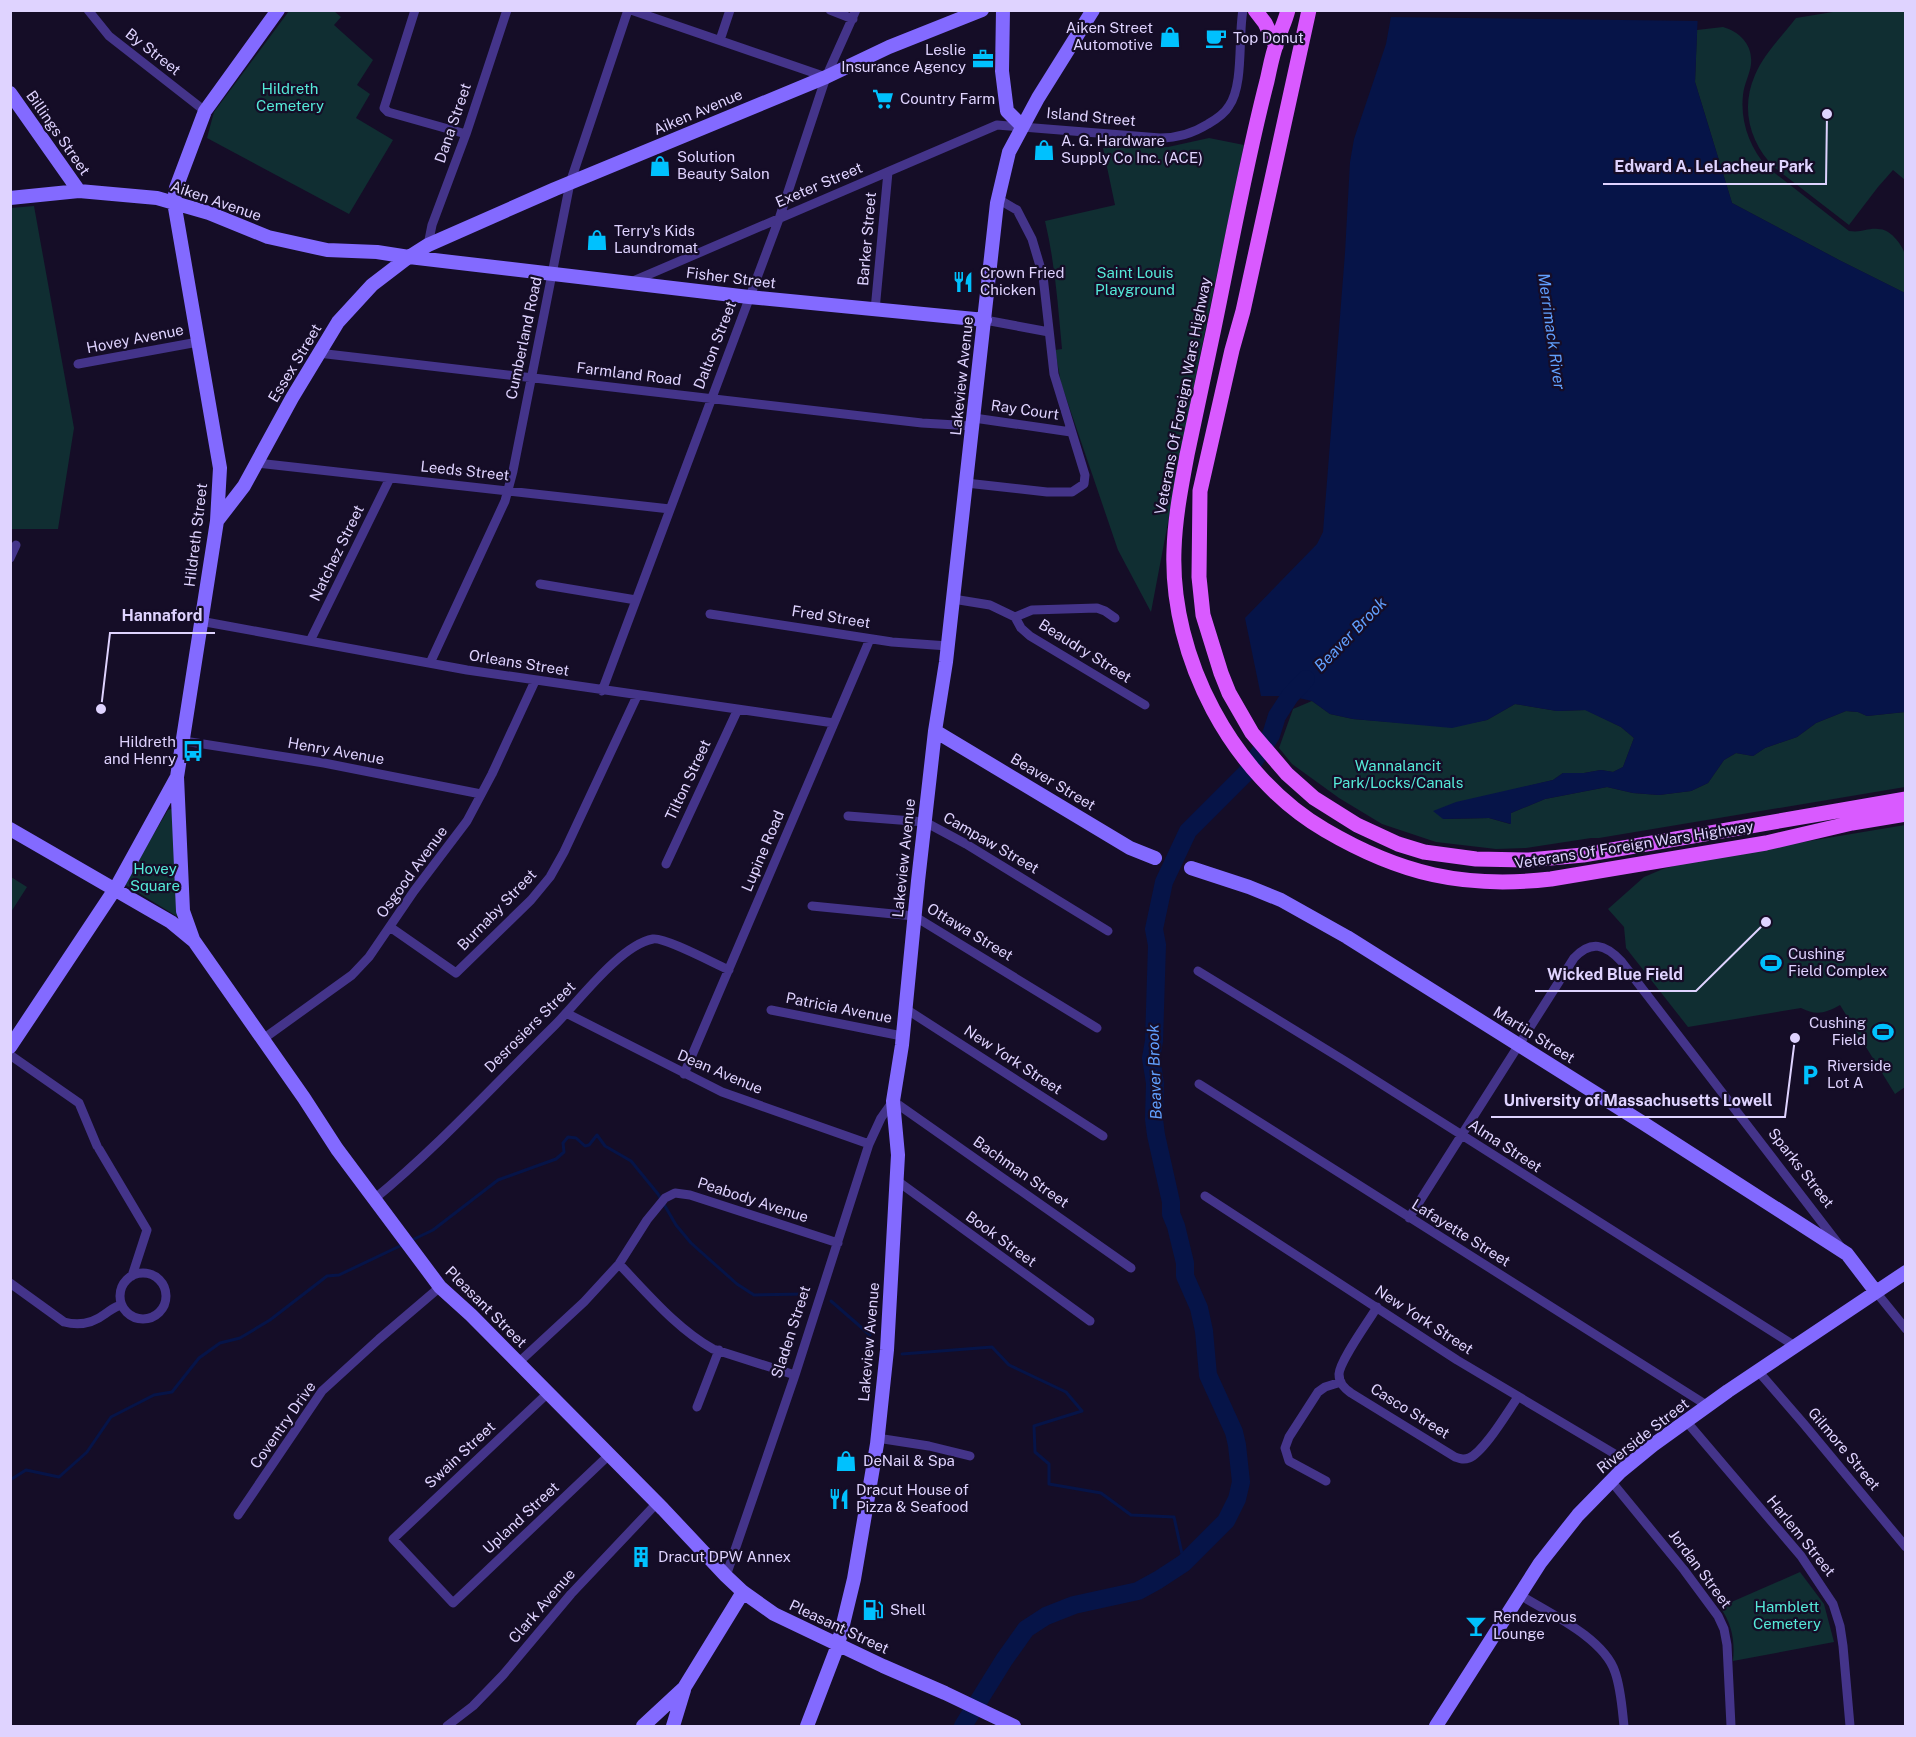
<svg xmlns="http://www.w3.org/2000/svg" width="1916" height="1737" font-family="'Public Sans',sans-serif">
  <style>
    .green { fill: #102e32 }
    .water { fill: #061448 }
    .pier { fill: #150d27 }
    .lines { fill: none; stroke-linecap: round; stroke-linejoin: round }
    .stream { stroke: #061448; stroke-width: 3 }
    .river { stroke: #061448; stroke-width: 18 }
    .street { stroke: #44348a; stroke-width: 9 }
    .secondary { stroke: #836aff; stroke-width: 14 }
    .primary { stroke: #d95aff; stroke-width: 15 }
    .labels { text-anchor: middle; stroke-width: 4.5; stroke-linejoin: round; paint-order: stroke }
    .poi-label { font-size: 15px; fill: #dfd3ff; stroke: #150d27; text-anchor: start }
    .street-label { font-size: 15px; fill: #dfd3ff; stroke: #150d27 }
    .park-label { font-size: 15px; fill: #55ead9; stroke: #150d27 }
    .water-label { font-size: 16px; font-style: italic; fill: #61a0ff; stroke: #150d27 }
    .leader { fill: none; stroke: #dfd3ff; stroke-width: 2 }
    .callout-dot { fill: #dfd3ff; stroke: #150d27; stroke-width: 2 }
    .callout-label { font-size: 16px; text-anchor: middle; font-weight: bold; fill: #dfd3ff; stroke: #150d27; stroke-width: 4.5; stroke-linejoin: round; paint-order: stroke }
  </style>
  <rect width="100%" height="100%" fill="#150d27"/>
  <path class="green" d="M1845,10L1906,11L1905,180L1893,170L1878,187L1849,225L1775,168C1750,143 1740,109 1755,75C1764,54 1782,36 1796,18Z
    M334,11L341,17L334,25L373,60L357,85L370,94L356,118L393,140L349,214L207,138L214,112L289,11Z
    M1723,27C1740,32 1753,45 1751,64C1750,74 1744,84 1743,95C1740,122 1750,148 1767,167L1849,231C1862,233 1867,228 1878,229C1890,229 1901,243 1905,254C1908,261 1905,283 1905,293L1839,260L1732,203L1695,82L1697,30Z
    M1209,138L1244,145L1195,380L1151,612L1118,550L1061,383L1055,350L1062,349C1058,306 1055,263 1045,221L1115,205L1103,148L1168,147Z
    M34,206L74,428L58,529H11V531V208Z
    M1312,701L1330,714L1353,719L1452,727L1487,720L1515,704L1557,711L1586,710L1621,727L1634,738L1623,767L1613,772L1601,770L1584,773H1563L1553,780L1483,797L1443,819L1489,818L1510,824L1511,813L1545,799L1607,787L1633,793L1659,795L1691,791L1708,783L1724,760L1736,753L1753,756L1765,748L1797,737L1816,723L1846,711L1858,712L1867,716L1905,712V787L1599,838H1591L1526,848L1496,849L1436,842L1382,824L1339,798L1292,764L1279,748L1293,709Z
    M171,809L174,811L178,917L124,884L168,810Z
    M1905,825V1087L1895,1094L1840,1005C1826,1013 1816,1016 1801,1008L1688,1027L1626,948L1624,927L1608,909L1644,877L1663,869L1695,860Z
    M11,877L27,887L11,912Z
    M1800,1572L1824,1604L1834,1642L1733,1661C1735,1640 1732,1624 1720,1607Z"/>
  <path class="water" d="M1392,11H1698L1695,82L1732,203L1839,260L1905,293V712L1867,716L1858,712L1846,711L1816,723L1797,737L1765,748L1753,756L1736,753L1724,760L1708,783L1691,791L1659,795L1633,793L1607,787L1545,799L1511,813V824L1489,818L1443,819L1433,811L1456,802L1553,780L1563,773H1584L1601,770L1613,772L1623,767L1634,738L1621,727L1585,710L1557,711L1515,704L1487,720L1452,728L1353,719L1330,714L1312,701L1290,696H1261L1245,618L1317,544L1323,532L1345,253L1350,162L1354,139L1386,44Z"/>
  <path class="pier" d="M1389,10H1701V21L1388,17Z"/>
  <g class="lines">
    <path class="stream" d="M410,1241L433,1230L498,1180L556,1159L564,1152L563,1143L568,1137L576,1138L585,1146L589,1145L597,1135L605,1146L631,1161L658,1194L676,1225L691,1243L737,1284L754,1295L806,1294
      M831,1301L870,1335
      M902,1354L992,1347L1009,1365L1066,1392L1082,1411L1034,1426L1035,1452L1049,1464V1484L1101,1493L1131,1515L1174,1517L1184,1563
      M10,1480L26,1470L59,1477L87,1452L111,1417L154,1395L172,1392L199,1358L220,1343L240,1338L270,1320L327,1276L339,1275L402,1245"/>
    <path class="river" d="M963,1726L1004,1660L1026,1629L1046,1616L1074,1605L1138,1591L1158,1580L1184,1563L1226,1521L1237,1499L1241,1482L1237,1445L1234,1432L1208,1375L1204,1331L1199,1308L1185,1276V1263L1176,1226L1171,1214V1202L1156,1135L1154,1119L1155,1083L1151,1058L1154,1041L1157,945L1154,929L1164,882L1188,831L1247,772L1271,735L1277,716L1290,696L1306,679"/>
    <path class="street" d="M88,10L109,36L205,111
      M415,10L384,108L388,112L466,134
      M631,10L826,77
      M830,10L853,19
      M720,40L730,10
      M428,245L432,225L466,134L507,10
      M631,282L997,125L1160,138C1178,138 1192,134 1208,124C1215,120 1225,113 1229,106C1244,85 1238,36 1243,10
      M875,310L888,172
      M985,320L1049,332
      M318,353L922,423L973,426
      M78,364L198,342
      M974,418L1071,432
      M257,463L670,509
      M966,483L1047,492H1072L1084,484L1085,475L1054,374L1043,276L1032,239L1017,210L998,199
      M10,558L16,545
      M540,584L636,600
      M953,599L990,605L1015,617L1032,610L1097,608L1105,611L1115,618
      M710,614L892,642L948,646
      M1015,617L1021,628L1030,636L1145,705
      M200,621L467,670L834,723
      M310,641L390,478
      M430,663L505,501L513,471L570,183L628,10
      M602,691L779,219L826,77L856,10
      M184,741L324,763L481,794
      M848,816L925,822L966,844L1108,931
      M666,864L738,709
      M812,906L914,916L1097,1028
      M390,927L456,973L531,900L550,877L564,852L637,696
      M1198,971L1345,1061L1795,1346
      M906,1009L1103,1136
      M771,1010L902,1036
      M566,1013L722,1092L869,1144
      M263,1039L352,975L369,957L414,891L467,821L492,774L535,681
      M10,1055L79,1103L97,1146
      M684,1074L870,639
      M1199,1084L1708,1406
      M99,1149L147,1230L132,1276
      M896,1180L1090,1321
      M1205,1196L1457,1360L1630,1463
      M373,1200C438,1147 495,1084 555,1025C579,1001 620,945 653,939C665,937 715,964 729,970
      M1409,1218L1574,958C1591,940 1605,944 1621,961L1840,1246
      M619,1264C648,1294 677,1329 713,1349L795,1375
      M120 1296a23 23 0 1 1 46 0a23 23 0 1 1-46 0Z
      M10,1283L64,1322C79,1326 92,1324 105,1314C111,1310 115,1306 122,1305
      M1876,1292L1906,1329
      M1377,1307C1369,1321 1340,1360 1339,1374C1339,1383 1344,1388 1351,1393L1455,1457C1461,1459 1464,1460 1469,1458C1484,1452 1508,1411 1518,1397
      M518,1363L584,1302L619,1264L647,1220L665,1198L675,1193L690,1195L838,1243
      M1758,1371L1803,1423L1906,1547
      M548,1393L393,1539L453,1603L609,1455
      M697,1407L719,1350
      M1686,1421L1801,1556L1833,1604L1840,1626L1843,1646L1850,1726
      M877,1438L929,1446L970,1456
      M1326,1481L1289,1461L1285,1448L1289,1437L1318,1392L1325,1387L1341,1382
      M1611,1481L1684,1570L1718,1616L1724,1629L1727,1645L1731,1726
      M238,1515L322,1391L379,1339L440,1287
      M726,1576L795,1375L869,1144L881,1118L893,1101L1131,1268
      M1520,1595C1549,1613 1604,1638 1615,1672C1621,1689 1622,1708 1624,1726
      M447,1726L473,1706L503,1675L571,1594L657,1503"/>
    <path class="secondary" d="M1003,10L1002,71L1007,111L1022,126
      M10,93L79,191
      M10,198L79,191L157,198L209,213L268,237L327,250L377,252L409,257L749,297L985,320
      M217,521L244,486L292,398L338,322L372,285L406,259L428,245L555,189L826,77L889,47L982,10
      M935,731L1130,848L1155,858
      M177,777L183,911L193,939
      M10,829L171,922L194,941L304,1098L337,1149L440,1287L471,1315L663,1509L726,1576L743,1592L774,1614L883,1666L945,1693L1014,1726
      M1191,868L1249,887L1281,900L1347,937L1643,1123L1847,1254L1876,1292
      M10,1047L117,886L177,777L217,521L220,468L174,202L176,188L205,111L278,10
      M643,1726L684,1688L743,1592
      M673,1726L684,1690
      M807,1726L838,1645L854,1579L877,1444L887,1350L898,1155L893,1101L902,1045L918,881L935,731L946,662L997,203L1009,152L1038,98L1093,10
      M1436,1726L1540,1563L1578,1515L1620,1472L1653,1445L1728,1391L1906,1272"/>
    <path class="primary" d="M1255,10L1265,23L1276,46
      M1288,10C1285,22 1280,31 1277,42C1272,55 1270,68 1267,81C1246,162 1231,246 1214,328C1205,371 1196,413 1187,455C1181,487 1175,518 1174,550C1170,657 1232,776 1325,830C1400,874 1464,889 1551,879L1766,843L1852,823L1906,814
      M1309,10L1243,311L1232,350L1200,491L1199,577L1203,615L1221,673L1229,693L1252,733L1287,774L1314,798L1357,825L1398,844L1424,852L1476,859L1529,860L1583,855L1906,799"/>
  </g>
  <defs>
    <symbol id="shop-bare" viewBox="-9 -9 18 18"><path d="M-5-2.5h2.3a2.7 3.5 0 0 1 5.4 0H5L5.5 6h-11ZM-1.5-2.5h3a1.5 2.3 0 0 0-3 0Z" fill="#00c1fe" stroke="#150d27" stroke-width="2.5" paint-order="stroke"/></symbol>
    <symbol id="cafe-bare" viewBox="-9 -9 18 18"><path d="M-5.5-4.5H6V0H3Q3 3.5 0 3.5H-2.5Q-5.5 3.5-5.5 0ZM3-3.2v2h1.7v-2ZM-6 4.5H4V6H-6Z" fill="#00c1fe" stroke="#150d27" stroke-width="2.5" paint-order="stroke"/></symbol>
    <symbol id="office-bare" viewBox="-9 -9 18 18"><path d="M-6-3h4V-5.5h4V-3h4V5H-6ZM-1-4.5V-3h2v-1.5ZM-6 0V1H6V0Z" fill="#00c1fe" stroke="#150d27" stroke-width="2.5" paint-order="stroke"/></symbol>
    <symbol id="supermarket-bare" viewBox="-9 -9 18 18"><path d="M-6-5.5h2.5l.6 2H6L4.5 2H-2.5L-4.4-4H-6ZM-1.5 3.2a1.3 1.3 0 1 0 .1 0ZM3 3.2a1.3 1.3 0 1 0 .1 0Z" fill="#00c1fe" stroke="#150d27" stroke-width="2.5" paint-order="stroke"/></symbol>
    <symbol id="restaurant-bare" viewBox="-9 -9 18 18"><path d="M-5-6h1v4h1v-4h1v4h1v-4h1v5L-1.5 .5V6h-2V.5L-5-1ZM5-6V6H3V1.5H1.5Q1.5-4 5-6Z" fill="#00c1fe" stroke="#150d27" stroke-width="2.5" paint-order="stroke"/></symbol>
    <symbol id="bus-bare" viewBox="-9 -9 18 18"><path d="M-5-6H5V4H4V6H2V4H-2V6H-4V4H-5ZM-3.5-4V0h7V-4ZM-3.5 1.2v1.5H-2V1.2ZM2 1.2v1.5H3.5V1.2Z" fill="#00c1fe" stroke="#150d27" stroke-width="2.5" paint-order="stroke"/></symbol>
    <symbol id="stadium-bare" viewBox="-9 -9 18 18"><path d="M0-5a6.5 5 0 1 0 0 10a6.5 5 0 1 0 0-10ZM-3.5-1.8h7v3.6h-7Z" fill="#00c1fe" stroke="#150d27" stroke-width="2.5" paint-order="stroke"/></symbol>
    <symbol id="parking-bare" viewBox="-9 -9 18 18"><path d="M-3.5-5.5H1a3.5 3.5 0 0 1 0 7H-1V5.5H-3.5ZM-1-3.4V-.6H.8a1.4 1.4 0 0 0 0-2.8Z" fill="#00c1fe" stroke="#150d27" stroke-width="2.5" paint-order="stroke"/></symbol>
    <symbol id="building-bare" viewBox="-9 -9 18 18"><path d="M-4-6H4V6H1V3H-1V6H-4ZM-2.5-4.3h1.7v1.8h-1.7ZM.8-4.3h1.7v1.8H.8ZM-2.5-1h1.7V.8h-1.7ZM.8-1h1.7V.8H.8Z" fill="#00c1fe" stroke="#150d27" stroke-width="2.5" paint-order="stroke"/></symbol>
    <symbol id="fuel-bare" viewBox="-9 -9 18 18"><path d="M-5.5-6h7V0h2V4h1.3V-2.5L3-4.5l.8-.8L6-3V5H2.5V1h-1V6h-7ZM-4.2-4.7v3.2H.2V-4.7Z" fill="#00c1fe" stroke="#150d27" stroke-width="2.5" paint-order="stroke"/></symbol>
    <symbol id="bar-bare" viewBox="-9 -9 18 18"><path d="M-6-5H6L.8 .8V4.5H3.5V6h-7V4.5H-.8V.8Z" fill="#00c1fe" stroke="#150d27" stroke-width="2.5" paint-order="stroke"/></symbol>
  </defs>
  <g fill-rule="evenodd">
    <use href="#shop-bare" x="1155" y="22" width="30" height="30"/>
    <use href="#cafe-bare" x="1201" y="23" width="30" height="30"/>
    <use href="#office-bare" x="968" y="44" width="30" height="30"/>
    <use href="#supermarket-bare" x="868" y="84" width="30" height="30"/>
    <use href="#shop-bare" x="1029" y="135" width="30" height="30"/>
    <use href="#shop-bare" x="645" y="151" width="30" height="30"/>
    <use href="#shop-bare" x="582" y="225" width="30" height="30"/>
    <use href="#restaurant-bare" x="948" y="267" width="30" height="30"/>
    <use href="#bus-bare" x="178" y="736" width="30" height="30"/>
    <use href="#stadium-bare" x="1756" y="948" width="30" height="30"/>
    <use href="#stadium-bare" x="1868" y="1017" width="30" height="30"/>
    <use href="#parking-bare" x="1795" y="1060" width="30" height="30"/>
    <use href="#shop-bare" x="831" y="1446" width="30" height="30"/>
    <use href="#restaurant-bare" x="824" y="1484" width="30" height="30"/>
    <use href="#building-bare" x="626" y="1542" width="30" height="30"/>
    <use href="#fuel-bare" x="858" y="1595" width="30" height="30"/>
    <use href="#bar-bare" x="1461" y="1611" width="30" height="30"/>
  </g>
  <g class="labels">
    <g class="poi-label">
      <text x="1153" y="33" text-anchor="end">Aiken Street<tspan x="1153" dy="17">Automotive</tspan></text>
      <text x="1233" y="43">Top Donut</text>
      <text x="966" y="55" text-anchor="end">Leslie<tspan x="966" dy="17">Insurance Agency</tspan></text>
      <text x="900" y="104">Country Farm</text>
      <text x="1061" y="146">A. G. Hardware<tspan x="1061" dy="17">Supply Co Inc. (ACE)</tspan></text>
      <text x="677" y="162">Solution<tspan x="677" dy="17">Beauty Salon</tspan></text>
      <text x="614" y="236">Terry's Kids<tspan x="614" dy="17">Laundromat</tspan></text>
      <text x="980" y="278">Crown Fried<tspan x="980" dy="17">Chicken</tspan></text>
      <text x="176" y="747" text-anchor="end">Hildreth<tspan x="176" dy="17">and Henry</tspan></text>
      <text x="1788" y="959">Cushing<tspan x="1788" dy="17">Field Complex</tspan></text>
      <text x="1866" y="1028" text-anchor="end">Cushing<tspan x="1866" dy="17">Field</tspan></text>
      <text x="1827" y="1071">Riverside<tspan x="1827" dy="17">Lot A</tspan></text>
      <text x="863" y="1466">DeNail &amp; Spa</text>
      <text x="856" y="1495">Dracut House of<tspan x="856" dy="17">Pizza &amp; Seafood</tspan></text>
      <text x="658" y="1562">Dracut DPW Annex</text>
      <text x="890" y="1615">Shell</text>
      <text x="1493" y="1622">Rendezvous<tspan x="1493" dy="17">Lounge</tspan></text>
    </g>
    <g class="street-label">
      <text transform="translate(153 52) rotate(38)" y="5">By Street</text>
      <text transform="translate(698 112) rotate(-23)" y="5">Aiken Avenue</text>
      <text transform="translate(1091 117) rotate(5)" y="5">Island Street</text>
      <text transform="translate(453 123) rotate(-71)" y="5">Dana Street</text>
      <text transform="translate(58 133) rotate(55)" y="5">Billings Street</text>
      <text transform="translate(819 185) rotate(-23)" y="5">Exeter Street</text>
      <text transform="translate(216 201) rotate(19)" y="5">Aiken Avenue</text>
      <text transform="translate(867 239) rotate(-85)" y="5">Barker Street</text>
      <text transform="translate(731 278) rotate(7)" y="5">Fisher Street</text>
      <text transform="translate(524 338) rotate(-78)" y="5">Cumberland Road</text>
      <text transform="translate(135 339) rotate(-11)" y="5">Hovey Avenue</text>
      <text transform="translate(715 345) rotate(-69)" y="5">Dalton Street</text>
      <text transform="translate(295 363) rotate(-59)" y="5">Essex Street</text>
      <text transform="translate(629 374) rotate(7)" y="5">Farmland Road</text>
      <text transform="translate(962 376) rotate(-84)" y="5">Lakeview Avenue</text>
      <text transform="translate(1183 396) rotate(-79)" y="5">Veterans Of Foreign Wars Highway</text>
      <text transform="translate(1025 410) rotate(8)" y="5">Ray Court</text>
      <text transform="translate(465 471) rotate(6)" y="5">Leeds Street</text>
      <text transform="translate(196 535) rotate(-83)" y="5">Hildreth Street</text>
      <text transform="translate(337 553) rotate(-64)" y="5">Natchez Street</text>
      <text transform="translate(831 617) rotate(9)" y="5">Fred Street</text>
      <text transform="translate(1085 651) rotate(32)" y="5">Beaudry Street</text>
      <text transform="translate(519 663) rotate(9)" y="5">Orleans Street</text>
      <text transform="translate(336 751) rotate(10)" y="5">Henry Avenue</text>
      <text transform="translate(688 780) rotate(-65)" y="5">Tilton Street</text>
      <text transform="translate(1053 782) rotate(31)" y="5">Beaver Street</text>
      <text transform="translate(991 843) rotate(30)" y="5">Campaw Street</text>
      <text transform="translate(1634 845) rotate(-9)" y="5">Veterans Of Foreign Wars Highway</text>
      <text transform="translate(763 851) rotate(-67)" y="5">Lupine Road</text>
      <text transform="translate(904 858) rotate(-84)" y="5">Lakeview Avenue</text>
      <text transform="translate(412 872) rotate(-54)" y="5">Osgood Avenue</text>
      <text transform="translate(497 910) rotate(-46)" y="5">Burnaby Street</text>
      <text transform="translate(970 932) rotate(31)" y="5">Ottawa Street</text>
      <text transform="translate(839 1008) rotate(11)" y="5">Patricia Avenue</text>
      <text transform="translate(530 1027) rotate(-45)" y="5">Desrosiers Street</text>
      <text transform="translate(1534 1035) rotate(32)" y="5">Martin Street</text>
      <text transform="translate(1013 1060) rotate(33)" y="5">New York Street</text>
      <text transform="translate(720 1072) rotate(23)" y="5">Dean Avenue</text>
      <text transform="translate(1505 1146) rotate(33)" y="5">Alma Street</text>
      <text transform="translate(1801 1168) rotate(52)" y="5">Sparks Street</text>
      <text transform="translate(1021 1172) rotate(35)" y="5">Bachman Street</text>
      <text transform="translate(753 1200) rotate(18)" y="5">Peabody Avenue</text>
      <text transform="translate(1461 1233) rotate(32)" y="5">Lafayette Street</text>
      <text transform="translate(1001 1239) rotate(36)" y="5">Book Street</text>
      <text transform="translate(486 1307) rotate(45)" y="5">Pleasant Street</text>
      <text transform="translate(1424 1320) rotate(33)" y="5">New York Street</text>
      <text transform="translate(791 1332) rotate(-72)" y="5">Sladen Street</text>
      <text transform="translate(869 1342) rotate(-85)" y="5">Lakeview Avenue</text>
      <text transform="translate(1410 1411) rotate(32)" y="5">Casco Street</text>
      <text transform="translate(283 1425) rotate(-55)" y="5">Coventry Drive</text>
      <text transform="translate(1643 1436) rotate(-38)" y="5">Riverside Street</text>
      <text transform="translate(1844 1449) rotate(50)" y="5">Gilmore Street</text>
      <text transform="translate(460 1455) rotate(-43)" y="5">Swain Street</text>
      <text transform="translate(521 1518) rotate(-43)" y="5">Upland Street</text>
      <text transform="translate(1801 1536) rotate(51)" y="5">Harlem Street</text>
      <text transform="translate(1700 1569) rotate(53)" y="5">Jordan Street</text>
      <text transform="translate(542 1606) rotate(-49)" y="5">Clark Avenue</text>
      <text transform="translate(839 1627) rotate(25)" y="5">Pleasant Street</text>
    </g>
    <g class="park-label">
      <text x="290" y="94">Hildreth<tspan x="290" dy="17">Cemetery</tspan></text>
      <text x="1135" y="278">Saint Louis<tspan x="1135" dy="17">Playground</tspan></text>
      <text x="1398" y="771">Wannalancit<tspan x="1398" dy="17">Park/Locks/Canals</tspan></text>
      <text x="155" y="874">Hovey<tspan x="155" dy="17">Square</tspan></text>
      <text x="1787" y="1612">Hamblett<tspan x="1787" dy="17">Cemetery</tspan></text>
    </g>
    <g class="water-label">
      <text transform="translate(1552 331) rotate(82)" y="6">Merrimack River</text>
      <text transform="translate(1350 634) rotate(-46)" y="6">Beaver Brook</text>
      <text transform="translate(1154 1072) rotate(-92)" y="6">Beaver Brook</text>
    </g>
  </g>
  <path class="leader" d="M1827 114L1826 184H1603M101 709L110 633H215M1766 922L1696 991H1535M1795 1038L1785 1117H1491"/>
  <g class="callout-dot">
    <circle cx="1827" cy="114" r="6"/>
    <circle cx="101" cy="709" r="6"/>
    <circle cx="1766" cy="922" r="6"/>
    <circle cx="1795" cy="1038" r="6"/>
  </g>
  <g class="callout-label">
    <text x="1714" y="172">Edward A. LeLacheur Park</text>
    <text x="162" y="621">Hannaford</text>
    <text x="1615" y="980">Wicked Blue Field</text>
    <text x="1638" y="1106">University of Massachusetts Lowell</text>
  </g>
  <rect width="1916" height="1737" fill="none" stroke="#dfd3ff" stroke-width="24"/>
</svg>
